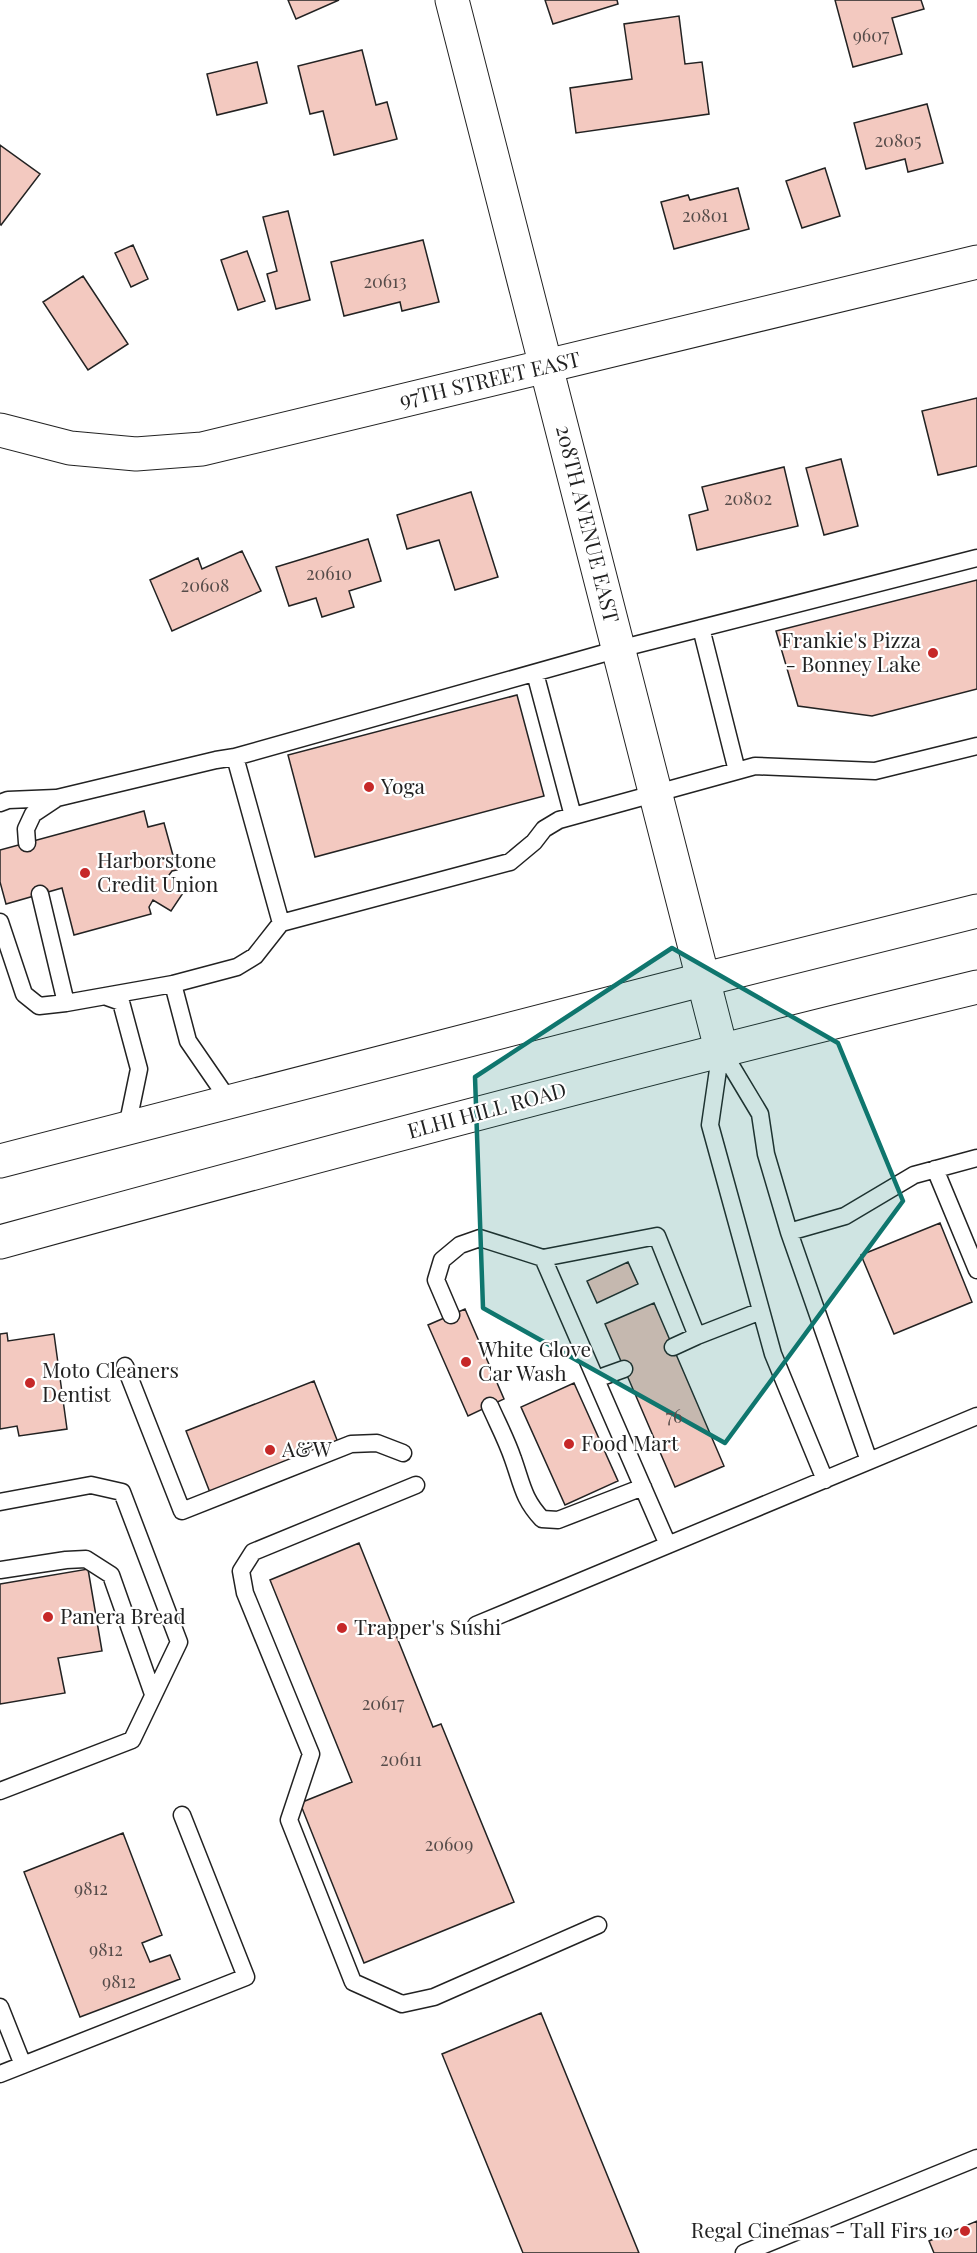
<svg xmlns="http://www.w3.org/2000/svg" width="977" height="2253" font-family="'Playfair Display',serif">
  <style>
    .building { fill: #f3c9c0; stroke: #222; stroke-width: 1.5 }
    .lines { fill: none; stroke-linecap: round; stroke-linejoin: round }
    .lane-casing { stroke: #222; stroke-width: 19 }
    .street-casing { stroke: #222; stroke-width: 35 }
    .primary-casing { stroke: #222; stroke-width: 35 }
    .lane { stroke: #fff; stroke-width: 16 }
    .street { stroke: #fff; stroke-width: 33 }
    .primary { stroke: #fff; stroke-width: 33 }
    .marked { fill: #0f766e; fill-opacity: 0.2; stroke: #0f766e; stroke-width: 4.5; stroke-linejoin: round }
    .poi-dot { fill: #c62828; stroke: #fff; stroke-width: 2 }
    .labels { text-anchor: middle; stroke-width: 4.5; stroke-linejoin: round; paint-order: stroke }
    .number-label { font-size: 18px; fill: #564c4a }
    .street-label { font-size: 21px; fill: #222; stroke: #fff }
    .poi-label { font-size: 21px; fill: #222; stroke: #fff; text-anchor: start }
  </style>
  <rect width="100%" height="100%" fill="#fff"/>
  <path class="building" d="M288,0H339L296,19Z
    M545,0H617L618,4L553,24Z
    M835,0H921L924,9L892,18L902,54L853,67Z
    M679,16L685,64L702,62L709,114L576,133L570,88L632,79L624,24Z
    M362,50L376,105L387,102L397,139L334,155L323,111L310,114L298,66Z
    M257,62L267,103L217,115L207,74Z
    M927,104L943,163L908,172L905,159L866,169L854,123Z
    M0,145L40,174L1,225L0,224Z
    M825,168L840,216L802,228L786,181Z
    M738,188L749,229L674,249L661,202L688,195L690,200Z
    M288,211L310,300L276,309L267,274L277,271L263,217Z
    M423,240L439,302L402,311L400,302L344,316L331,262Z
    M133,245L148,279L131,287L115,253Z
    M247,251L265,301L238,310L221,260Z
    M83,276L128,344L88,370L43,302Z
    M977,398V466L938,475L922,411Z
    M841,459L858,526L824,535L806,468Z
    M784,467L798,526L697,550L689,515L708,510L702,487Z
    M471,492L498,577L455,590L439,540L407,549L397,515Z
    M368,539L381,581L349,591L354,607L322,617L316,598L289,606L276,567Z
    M242,551L261,591L172,631L150,580L198,558L202,569Z
    M977,580V689L872,716L798,706L776,631Z
    M517,695L544,796L315,857L288,755Z
    M144,811L148,827L164,823L177,870L172,871L169,875L187,887L171,911L153,900L149,907L151,914L74,935L62,888L6,904L0,882V850Z
    M940,1223L972,1302L894,1334L861,1255Z
    M628,1262L638,1284L597,1303L587,1281Z
    M654,1303L724,1466L675,1487L605,1324Z
    M465,1309L504,1399L468,1416L428,1325Z
    M7,1333L8,1341L54,1334L67,1429L19,1436L17,1426L0,1429V1334Z
    M314,1381L339,1445L211,1495L186,1431Z
    M574,1383L618,1481L565,1505L521,1407Z
    M359,1543L433,1727L441,1724L514,1902L364,1963L300,1803L352,1782L270,1580Z
    M88,1569L102,1651L58,1658L65,1693L0,1704V1584Z
    M123,1833L162,1935L142,1943L150,1962L170,1955L180,1979L80,2017L24,1872Z
    M541,2013L639,2253H523L442,2054Z
    M977,2221V2253H934L929,2241Z"/>
  <g class="lines">
    <defs>
      <path id="lane" d="M977,558L619,649L235,757L281,923L510,862L534,842L544,829L559,820L755,766L875,771L977,746
        M701,628L737,771
        M535,673L573,816
        M0,803L8,800L56,798
        M27,843L26,829L33,814L57,798L216,760L235,757
        M40,894L66,1003L173,984L237,967L255,956L281,923
        M0,922L24,994L39,1006L66,1003
        M173,984L188,1041L230,1102
        M107,997L121,1002L139,1069L127,1127
        M721,1049L710,1125L773,1354L825,1480
        M721,1049L760,1114L766,1154L789,1232L869,1461
        M935,1169L977,1270
        M789,1232L845,1216L914,1175L977,1158
        M451,1315L436,1280L442,1260L460,1245L480,1238L543,1258
        M673,1347L697,1336
        M125,1366L182,1511L351,1444L377,1443L403,1453
        M596,1379L624,1369
        M490,1406C498,1424 507,1441 513,1459C522,1484 523,1499 542,1519L558,1520L643,1487
        M416,1485L253,1552L241,1571L245,1593L311,1754L289,1820L353,1982L402,2004L434,1997L598,1925
        M0,1502L91,1485L122,1492L179,1642L132,1740L0,1791
        M668,1545L543,1258L657,1236L697,1336L761,1311
        M0,1570L66,1560L86,1559L111,1575L153,1694
        M476,1625L977,1416
        M0,2007L23,2065
        M0,2074L246,1977L182,1815
        M744,2253L977,2158"/>
      <path id="street" d="M452,0L721,1049
        M0,430L70,448L136,454L202,449L977,262"/>
      <path id="primary" d="M0,1161L705,979L977,911
        M0,1242C325,1153 650,1066 977,987"/>
    </defs>
    <use href="#lane" class="lane-casing"/>
    <use href="#street" class="street-casing"/>
    <use href="#primary" class="primary-casing"/>
    <use href="#lane" class="lane"/>
    <use href="#street" class="street"/>
    <use href="#primary" class="primary"/>
  </g>
  <path class="marked" d="M672,948L838,1043L903,1201L725,1443L483,1308L475,1077Z"/>
  <g class="poi-dot">
    <circle cx="933" cy="653" r="6"/>
    <circle cx="369" cy="787" r="6"/>
    <circle cx="85" cy="873" r="6"/>
    <circle cx="466" cy="1362" r="6"/>
    <circle cx="30" cy="1383" r="6"/>
    <circle cx="569" cy="1444" r="6"/>
    <circle cx="270" cy="1450" r="6"/>
    <circle cx="48" cy="1617" r="6"/>
    <circle cx="342" cy="1628" r="6"/>
    <circle cx="965" cy="2231" r="6"/>
  </g>
  <g class="labels">
    <g class="number-label">
      <text x="871" y="42">9607</text>
      <text x="898" y="147">20805</text>
      <text x="705" y="222">20801</text>
      <text x="385" y="288">20613</text>
      <text x="748" y="505">20802</text>
      <text x="329" y="580">20610</text>
      <text x="205" y="592">20608</text>
      <text x="674" y="1423">76</text>
      <text x="383" y="1710">20617</text>
      <text x="401" y="1766">20611</text>
      <text x="449" y="1851">20609</text>
      <text x="91" y="1895">9812</text>
      <text x="106" y="1956">9812</text>
      <text x="119" y="1988">9812</text>
    </g>
    <g class="street-label">
      <text transform="translate(490 380) rotate(-13)" y="7">97TH STREET EAST</text>
      <text transform="translate(587 524) rotate(76)" y="7">208TH AVENUE EAST</text>
      <text transform="translate(487 1111) rotate(-15)" y="7">ELHI HILL ROAD</text>
    </g>
    <g class="poi-label">
      <text x="921" y="648" text-anchor="end">Frankie's Pizza<tspan x="921" dy="24">- Bonney Lake</tspan></text>
      <text x="381" y="794">Yoga</text>
      <text x="97" y="868">Harborstone<tspan x="97" dy="24">Credit Union</tspan></text>
      <text x="478" y="1357">White Glove<tspan x="478" dy="24">Car Wash</tspan></text>
      <text x="42" y="1378">Moto Cleaners<tspan x="42" dy="24">Dentist</tspan></text>
      <text x="581" y="1451">Food Mart</text>
      <text x="282" y="1457">A&amp;W</text>
      <text x="60" y="1624">Panera Bread</text>
      <text x="354" y="1635">Trapper's Sushi</text>
      <text x="953" y="2238" text-anchor="end">Regal Cinemas - Tall Firs 10</text>
    </g>
  </g>
</svg>
